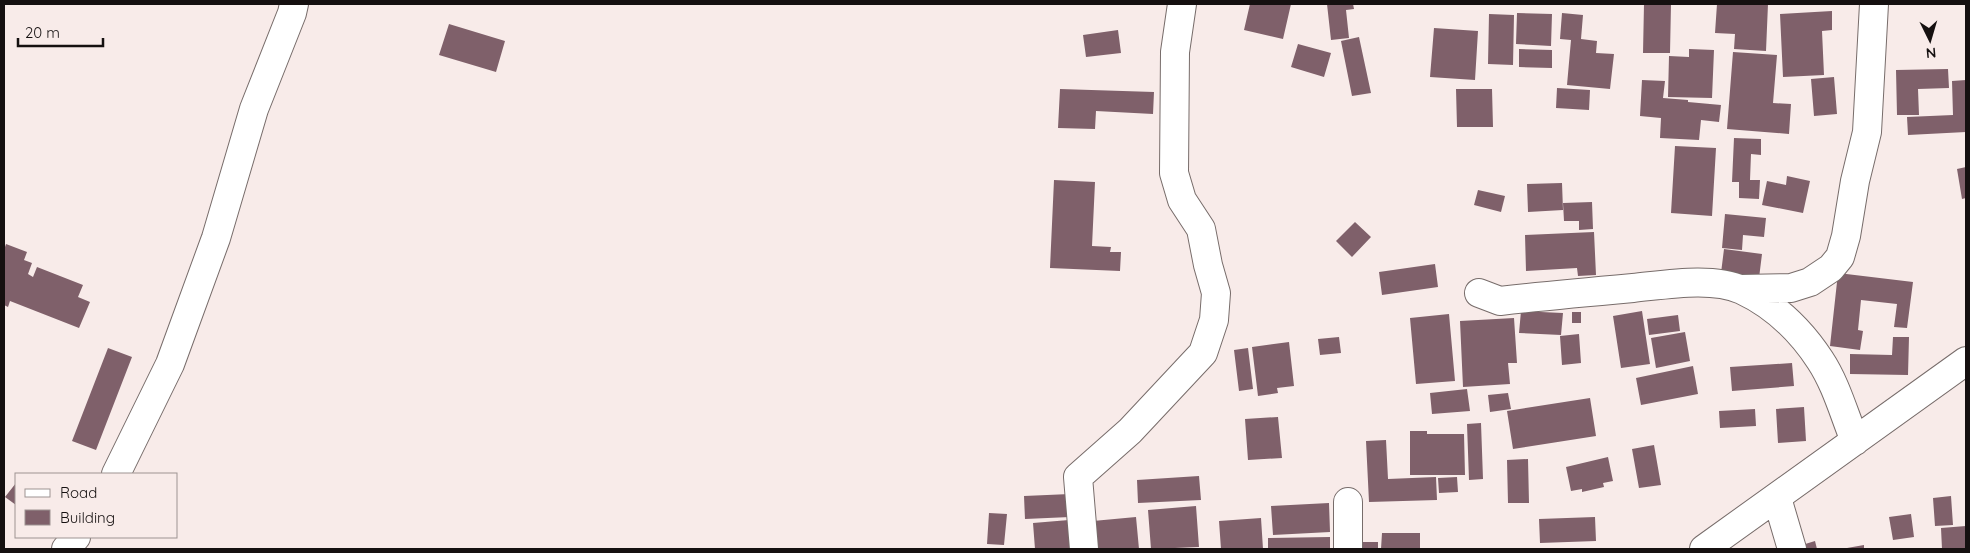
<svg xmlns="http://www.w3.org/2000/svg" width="1970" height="553" font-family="Quicksand,sans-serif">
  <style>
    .building { fill: #7f606a }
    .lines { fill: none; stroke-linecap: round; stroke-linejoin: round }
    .minor-casing { stroke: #776c6a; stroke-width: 30 }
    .minor { stroke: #fff; stroke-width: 28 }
  </style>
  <rect width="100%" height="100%" fill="#f8ebe9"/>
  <path class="building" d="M1250,4H1291L1283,39L1244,30Z
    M1327,4H1353L1354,9L1346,10L1349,38L1331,40Z
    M1644,4H1671L1670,53H1643Z
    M1717,4H1768L1766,51L1734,49L1735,34L1715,33Z
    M1832,11V30L1822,31L1824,75L1783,77L1780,14Z
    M1517,13L1552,14L1551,46L1516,44Z
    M1562,13L1583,15L1581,39L1597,41L1596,53L1614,54L1610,89L1567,85L1571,40L1560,39Z
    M1489,14L1514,15L1513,65L1488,64Z
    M449,24L505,41L496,72L439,55Z
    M1434,28L1478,31L1475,80L1430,77Z
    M1118,30L1121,53L1086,57L1083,35Z
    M1359,37L1371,93L1352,96L1341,41Z
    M1298,44L1331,53L1324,77L1291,67Z
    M1519,49L1552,50V68L1519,67Z
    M1689,49L1714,50L1712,98L1668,97L1669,56L1689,57Z
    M1733,52L1777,55L1773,103L1791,104L1789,134L1727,129Z
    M1948,69L1949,88L1918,89L1919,115H1897L1896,70Z
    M1834,77L1837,114L1814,116L1811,79Z
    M1642,80L1665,81L1663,98L1688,100V102L1721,105L1719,122L1701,120L1699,140L1660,138L1661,118L1640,116Z
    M1966,80V132L1908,135L1907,117L1953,115L1952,81Z
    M1557,88L1590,90L1589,110L1556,108Z
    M1060,89L1154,92L1153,114L1096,111L1095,129L1058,128Z
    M1456,89H1492L1493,127H1457Z
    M1734,138L1761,139V155L1751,154L1750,180H1760L1759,199L1739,198V182H1732Z
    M1675,146L1716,148L1712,216L1671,213Z
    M1966,167V198L1962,199L1957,169Z
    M1787,176L1810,181L1803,213L1762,205L1767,181L1786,185Z
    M1054,180L1095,182L1092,246L1111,247L1110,252H1121L1120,271L1050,268Z
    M1562,183L1563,210L1528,212L1527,184Z
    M1478,190L1505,196L1501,212L1474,205Z
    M1592,202L1593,229L1579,230V221H1564L1563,203Z
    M1725,214L1766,218L1764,237L1743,235L1742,250L1722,248Z
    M1355,222L1371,237L1352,257L1336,241Z
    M1594,232L1596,275L1578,276L1577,268L1526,271L1525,235Z
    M6,244L27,252L24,260L32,263L28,274L33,277L37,267L83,285L78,297L90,302L79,328L10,301L8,307L4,305V250Z
    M1724,249L1762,254L1759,278L1721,273Z
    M1435,264L1438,287L1382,295L1379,272Z
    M1838,273L1913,282L1907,328L1894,327L1897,304L1861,300L1858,330L1863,331L1860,350L1830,346Z
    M1521,311L1563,313L1561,335L1519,333Z
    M1642,311L1650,364L1621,368L1613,316Z
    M1572,312H1581V323H1572Z
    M1449,314L1455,381L1416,384L1410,318Z
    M1678,315L1680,331L1649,335L1647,319Z
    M1514,318L1517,363H1508L1510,384L1463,387L1460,321Z
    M1685,332L1690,361L1656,368L1651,338Z
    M1579,334L1581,363L1562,365L1560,336Z
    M1339,337L1341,353L1320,355L1318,339Z
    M1893,337H1909L1908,375L1850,374V354L1892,355Z
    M1289,342L1294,386L1277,388L1278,393L1258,396L1252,347Z
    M108,348L132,357L96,450L72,441Z
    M1248,348L1253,389L1239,391L1234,350Z
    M1792,363L1794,386L1732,391L1730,367Z
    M1693,366L1698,394L1641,405L1636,378Z
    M1467,389L1470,411L1432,414L1430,393Z
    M1508,393L1511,409L1490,412L1488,395Z
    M1590,398L1596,436L1513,449L1507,411Z
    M1804,407L1806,441L1778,443L1776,409Z
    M1755,409L1756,426L1720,428L1719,411Z
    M1278,417L1282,458L1248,460L1245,419Z
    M1481,423L1483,479L1469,480L1467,424Z
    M1410,431H1427V434H1464L1465,475H1410Z
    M1386,440L1388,479L1436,477L1437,500L1369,502L1366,441Z
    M1654,445L1661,485L1639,488L1632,449Z
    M1608,457L1613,481L1603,483L1604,487L1582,492V489L1571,491L1566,467Z
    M1528,459L1529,503H1508L1507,460Z
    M1199,476L1201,500L1138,503L1137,480Z
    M1457,477L1458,492L1439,493L1438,478Z
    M16,483V505L5,497Z
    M1070,494V517L1025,519L1024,496Z
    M1951,496L1953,525L1935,526L1933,498Z
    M1329,503L1330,532L1273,535L1271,506Z
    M1196,506L1199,547L1151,549L1148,510Z
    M989,513L1007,514L1004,545L987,544Z
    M1911,514L1914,537L1893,540L1889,517Z
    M1136,517L1139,549H1096L1093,521Z
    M1595,517L1596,541L1540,543L1539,519Z
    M1261,518L1263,549H1221L1219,521Z
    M1069,520L1071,549H1035L1033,523Z
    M1966,526V549H1942L1941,528Z
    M1382,533H1420V549H1381Z
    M1330,537V549H1268V538Z
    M1815,541L1817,549H1804L1802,545Z
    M1363,542H1378V549H1363Z
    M1864,545V549H1847V548Z"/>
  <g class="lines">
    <defs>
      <path id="minor" d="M1741,289L1791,288L1810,282L1831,268L1840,257L1846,236L1855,181L1867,132L1874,4
        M1479,293L1500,301C1544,296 1588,292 1633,288C1664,285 1712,276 1742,290C1774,305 1801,331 1820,360C1836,384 1844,414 1855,441
        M116,474L170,364L216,238L254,109L292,13L294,4
        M1777,498L1792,549
        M1348,502V549
        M66,549L76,537
        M1084,549L1078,477L1130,431L1203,353L1214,320L1216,293L1208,265L1201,229L1182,200L1174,173L1175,52L1182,4
        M1704,549L1966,361"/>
    </defs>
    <use href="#minor" class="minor-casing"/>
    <use href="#minor" class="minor"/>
  </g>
  <rect width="1970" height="553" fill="none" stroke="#151010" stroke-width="10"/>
  <rect x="15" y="473" width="162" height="65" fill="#f8ebe9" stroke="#9d9392"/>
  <rect x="25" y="489" width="25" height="8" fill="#ffffff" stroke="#9d9392"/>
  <text x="60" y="498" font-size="15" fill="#151010">Road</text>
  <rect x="25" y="510" width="25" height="15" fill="#7f606a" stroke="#9d9392"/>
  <text x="60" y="523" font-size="15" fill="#151010">Building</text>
  <g transform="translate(1930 40) rotate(175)" stroke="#f8ebe9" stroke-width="4" paint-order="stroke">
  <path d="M0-4L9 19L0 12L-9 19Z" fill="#151010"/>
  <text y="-8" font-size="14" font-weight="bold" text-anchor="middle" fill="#151010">N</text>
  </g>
  <path d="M18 38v8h85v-8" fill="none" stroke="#151010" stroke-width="2.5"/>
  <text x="25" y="38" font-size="15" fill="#151010" stroke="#f8ebe9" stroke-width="4" paint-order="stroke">20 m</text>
</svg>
